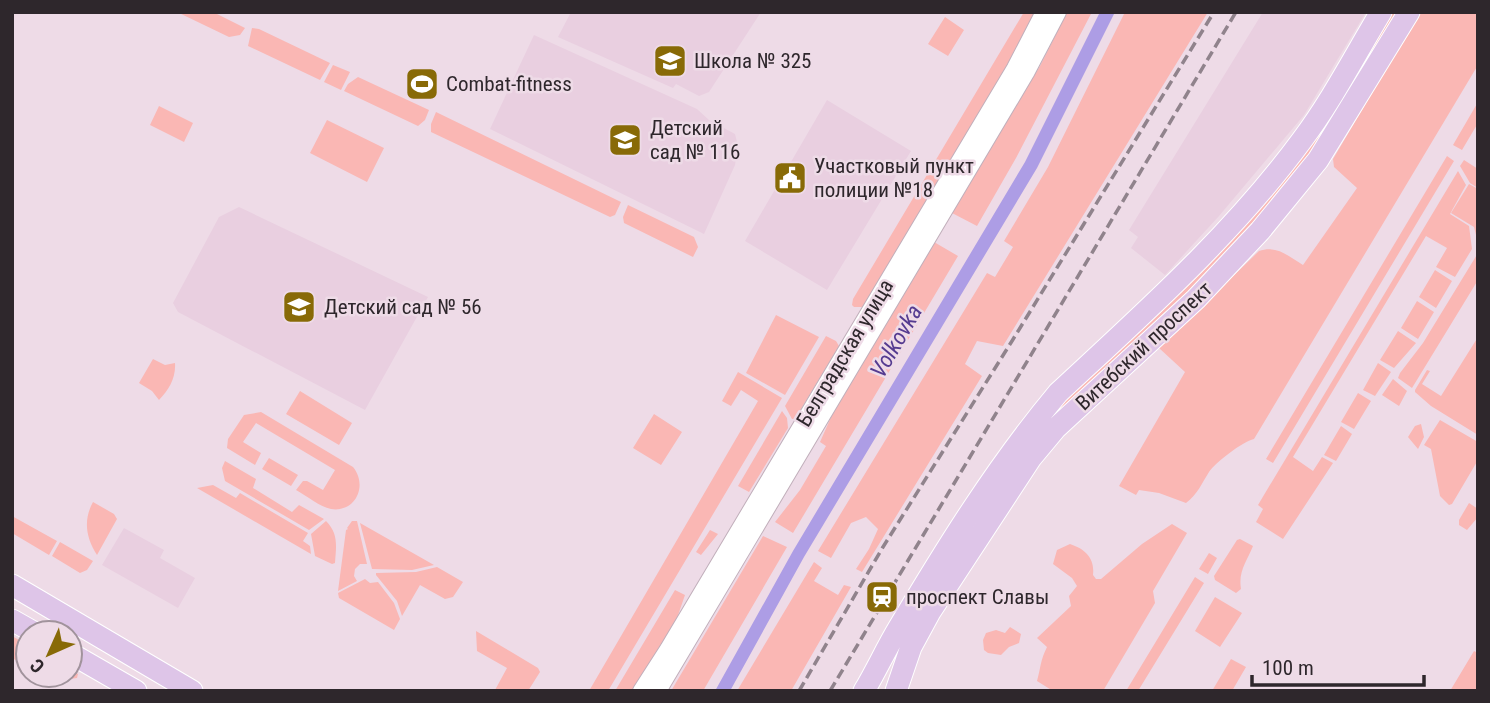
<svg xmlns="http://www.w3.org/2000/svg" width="1490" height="703" font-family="'Roboto Condensed',sans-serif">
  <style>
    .built { fill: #e9cfe0 }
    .green { fill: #fab7b4 }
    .water { fill: #ad9de5 }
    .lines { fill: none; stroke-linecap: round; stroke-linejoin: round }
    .minor-casing { stroke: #c1afbb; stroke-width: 18 }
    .major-casing { stroke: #fff; stroke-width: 23 }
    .minor { stroke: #fff; stroke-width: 16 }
    .major { stroke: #dec5e8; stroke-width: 21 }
    .rail { stroke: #90838c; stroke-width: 3.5; stroke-dasharray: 10 5; stroke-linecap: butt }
    .labels { text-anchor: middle; stroke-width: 5; stroke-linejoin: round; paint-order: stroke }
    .poi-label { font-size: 21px; fill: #2e272c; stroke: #eedbe7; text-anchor: start }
    .street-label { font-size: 21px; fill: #2e272c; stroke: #eedbe7 }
    .water-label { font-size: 23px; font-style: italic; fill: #553b90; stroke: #eedbe7 }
  </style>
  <rect width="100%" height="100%" fill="#eedbe7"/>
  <path class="built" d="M571,12H761L709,92L699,96L676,84L673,88L558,37Z
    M1263,12H1366L1304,115L1219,216L1165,275L1131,248L1138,237L1129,230Z
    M534,35L697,109L709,120L735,134L738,146L735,165L704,234L490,129Z
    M827,100L911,151L827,290L745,241Z
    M239,207L428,297L365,410L178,312L173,303L219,217Z
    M124,528L164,550L160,558L195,578L178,608L102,565Z"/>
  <path class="green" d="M177,12H213L245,28L240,35L229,37Z
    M1024,12H1037L1022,43L863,307H854L852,305L853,299Z
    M1067,12H1092L1016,158L977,226L952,213L1040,66Z
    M1125,12H1208L1003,346L977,341L965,364L982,376L862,572L856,569L869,549L878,529L866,517L851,523L831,558L818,551L987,273L995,277L1013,247L1004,241L1048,167Z
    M1392,12H1399L1323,138L1289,182L1215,268L1047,423L1061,404C1138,331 1221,262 1285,177C1324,125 1358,68 1392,12Z
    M1420,12H1478V65L1254,439C1242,442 1216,462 1209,472C1202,483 1197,495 1186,503L1159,493L1139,490L1136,495L1119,486L1185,372L1159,348L1259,251C1277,245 1288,256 1303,265L1357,188L1334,167L1333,159Z
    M945,17L964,30L948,56L928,44Z
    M252,28L259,29L330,63L320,80L248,46Z
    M333,65L350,72L341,90L324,82Z
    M358,77L429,110L425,120L418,126L344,91L348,84Z
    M1478,102V123L1462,150L1453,145Z
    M159,106L193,123L184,142L150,125Z
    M436,112L621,202L615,215L610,217L431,132V124Z
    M327,120L384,148L367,182L310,153Z
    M1447,156L1454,161L1273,463L1266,459Z
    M1464,160L1478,169V188L1470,183L1460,166Z
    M1458,171L1466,185L1450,214L1469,226L1472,249L1455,277L1436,267L1447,248L1426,236L1293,457L1313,471L1322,457L1333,463L1283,539L1256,522L1263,509L1258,505Z
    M1469,184L1478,189V243L1474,227L1451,213Z
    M628,205L694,237L698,247L693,257L624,223L623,217Z
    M934,242L958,256L793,533L775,522L800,490L826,446L820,442L832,415Z
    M1478,253V280L1412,388L1398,378L1400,373L1423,343Z
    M1435,270L1452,281L1436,308L1419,297Z
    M1417,301L1434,312L1418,339L1401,328Z
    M776,315L819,337L785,395L746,373Z
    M1398,331L1416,343L1394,368L1380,360Z
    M826,336L836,341L839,346L795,419H792L785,406Z
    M1478,337V435L1431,406L1415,392V390L1427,370L1430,371L1422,384L1441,396Z
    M153,359L165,365L175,363C176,378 169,390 159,400L152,391L139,383Z
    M1378,363L1391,372L1375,396L1363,390Z
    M738,372L782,398L608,691H589L758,401L741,390L731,406L722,401Z
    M1393,379L1407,391L1399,406L1382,395Z
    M300,391L352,423L339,445L286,414Z
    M1358,393L1371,401L1354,429L1341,422Z
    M782,411L787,418L788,428L749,492L738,486Z
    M261,412L353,467C368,485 356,513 331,509C320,507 307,496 296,490L303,481H307L323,490L335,470L256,423L243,442L261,453L255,465L227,448L228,439L244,415Z
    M654,414L682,432L661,465L633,448Z
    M1440,420L1478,442V460L1452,504L1449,505L1440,496L1431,449L1424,445Z
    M1421,424L1424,437L1418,449L1408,437L1415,426Z
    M1341,426L1352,434L1336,461L1324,455Z
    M269,458L298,475L291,486L262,469Z
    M225,461L256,479L253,488L292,512L299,505L324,519L309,530L225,481L222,468Z
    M213,485L236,498L240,493L308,533L303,541L310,546L311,554L197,488Z
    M93,502L114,514L117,519L97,555C86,538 83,520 93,502Z
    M1469,503L1478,509V517L1467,530L1459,525V520Z
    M12,516L57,541L49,555L12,533Z
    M326,521C339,534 336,547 335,563L332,564L315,556L311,534Z
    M352,521H357L367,564H360L355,569L354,576L357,581L338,591L346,530L348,529L347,528Z
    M360,523L434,565L412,570L372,569Z
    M1172,524L1187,533L1153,591L1155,603L1103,691H1053L1037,681C1041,667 1040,661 1047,647L1037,638L1071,606L1069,596L1077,586L1072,578L1053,564L1057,550L1070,544C1085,549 1095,558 1093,575L1096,579H1101L1142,544Z
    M710,530L718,534L701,555L696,552Z
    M763,536L787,547L703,691H671Z
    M1240,539L1253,546C1247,561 1238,571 1241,589L1236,593L1215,580L1214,576L1237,540Z
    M60,542L93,561L87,570L80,573L52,556Z
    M1209,553L1217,558L1208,574L1199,569Z
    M814,562L822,568L814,581L838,595L844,585L851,587L791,691H737Z
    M437,567L463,582L453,597L445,599L420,585L402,616L397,601L376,575V573L416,572Z
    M1195,577L1204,583L1138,691H1126Z
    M365,579L370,583L378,582L394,603L400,619L394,630L339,598L338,593Z
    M675,590L685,595L676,621L635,691H615Z
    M1215,597L1242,613L1220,647L1195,631Z
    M1010,627L1021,634L1019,643L1009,647L1001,655L988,653L984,650L983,640L986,633L996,630L1005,633Z
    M476,631L538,668L540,672L528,691L495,690L507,668L477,651Z
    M12,636L28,645V667L12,658Z
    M1474,651L1478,653V691H1450Z
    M1231,659L1246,667L1232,691H1212Z
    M70,669L78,674L77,678L55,681L42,675H70Z"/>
  <path class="water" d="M1100,12H1115L1037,168L804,557L730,691H715L793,551L1025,162Z"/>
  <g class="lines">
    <defs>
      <path id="minor" d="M641,691L668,649L1015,68L1044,12
        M658,691L1026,73L1058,12"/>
      <path id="major" d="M12,585L192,691
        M12,620L35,633
        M70,653L136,691
        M864,691C876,671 886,649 898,629C946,548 997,466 1058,393C1144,313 1232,235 1302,140C1332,100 1355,55 1381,12
        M896,691L911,647L930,612L1031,458L1056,428L1196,299L1260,231L1318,160L1409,12"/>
    </defs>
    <use href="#minor" class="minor-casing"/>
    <use href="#major" class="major-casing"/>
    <use href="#minor" class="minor"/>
    <use href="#major" class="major"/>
    <path class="rail" d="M799,691L883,547L1012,341L1214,12
      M830,691L1236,12"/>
  </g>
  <defs>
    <symbol id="school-square" viewBox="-11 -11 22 22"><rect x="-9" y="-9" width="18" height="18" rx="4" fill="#886a07" stroke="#eedbe7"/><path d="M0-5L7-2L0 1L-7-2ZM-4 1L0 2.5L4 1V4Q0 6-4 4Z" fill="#fff"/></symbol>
    <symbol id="stadium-square" viewBox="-11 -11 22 22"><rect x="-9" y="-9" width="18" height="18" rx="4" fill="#886a07" stroke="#eedbe7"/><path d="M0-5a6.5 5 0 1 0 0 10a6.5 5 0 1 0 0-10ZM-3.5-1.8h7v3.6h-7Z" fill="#fff"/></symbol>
    <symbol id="civic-square" viewBox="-11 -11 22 22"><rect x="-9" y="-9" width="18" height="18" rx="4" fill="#886a07" stroke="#eedbe7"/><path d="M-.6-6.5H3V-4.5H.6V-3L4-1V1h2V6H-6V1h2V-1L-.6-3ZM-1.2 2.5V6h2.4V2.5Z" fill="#fff"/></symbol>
    <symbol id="station-square" viewBox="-11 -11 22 22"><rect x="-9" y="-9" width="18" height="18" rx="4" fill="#886a07" stroke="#eedbe7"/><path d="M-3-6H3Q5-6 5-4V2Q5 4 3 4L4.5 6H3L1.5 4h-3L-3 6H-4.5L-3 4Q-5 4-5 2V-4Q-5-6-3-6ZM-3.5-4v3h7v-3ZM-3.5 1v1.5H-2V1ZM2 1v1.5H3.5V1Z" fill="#fff"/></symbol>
  </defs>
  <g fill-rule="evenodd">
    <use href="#school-square" x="651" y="42" width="38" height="38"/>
    <use href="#stadium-square" x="403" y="65" width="38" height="38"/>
    <use href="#school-square" x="606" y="121" width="38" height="38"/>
    <use href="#civic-square" x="771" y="159" width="38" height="38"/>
    <use href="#school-square" x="280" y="288" width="38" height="38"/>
    <use href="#station-square" x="863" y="578" width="38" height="38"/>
  </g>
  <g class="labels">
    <g class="poi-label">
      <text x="694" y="68">Школа № 325</text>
      <text x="446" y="91">Combat-fitness</text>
      <text x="650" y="135">Детский<tspan x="650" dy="24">сад № 116</tspan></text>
      <text x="814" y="173">Участковый пункт<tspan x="814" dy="24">полиции №18</tspan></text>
      <text x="324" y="314">Детский сад № 56</text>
      <text x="906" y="604">проспект Славы</text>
    </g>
    <g class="street-label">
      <text transform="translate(1144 346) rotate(-43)" y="7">Витебский проспект</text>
      <text transform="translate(845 353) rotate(-59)" y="7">Белградская улица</text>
    </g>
    <g class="water-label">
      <text transform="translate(896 341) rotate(-60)" y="8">Volkovka</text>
    </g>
  </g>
  <rect width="1490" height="703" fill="none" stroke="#2e272c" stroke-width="28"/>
  <g transform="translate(49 654) rotate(225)"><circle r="33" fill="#eedbe7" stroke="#a1939c" stroke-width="2"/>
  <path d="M0-5L12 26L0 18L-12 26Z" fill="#886a07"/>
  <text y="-10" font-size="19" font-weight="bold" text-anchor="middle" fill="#2e272c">С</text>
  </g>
  <path d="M1252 675v10h172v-10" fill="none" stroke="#2e272c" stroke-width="3.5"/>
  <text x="1262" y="675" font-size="21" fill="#2e272c" stroke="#eedbe7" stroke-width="5" paint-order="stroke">100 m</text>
</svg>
